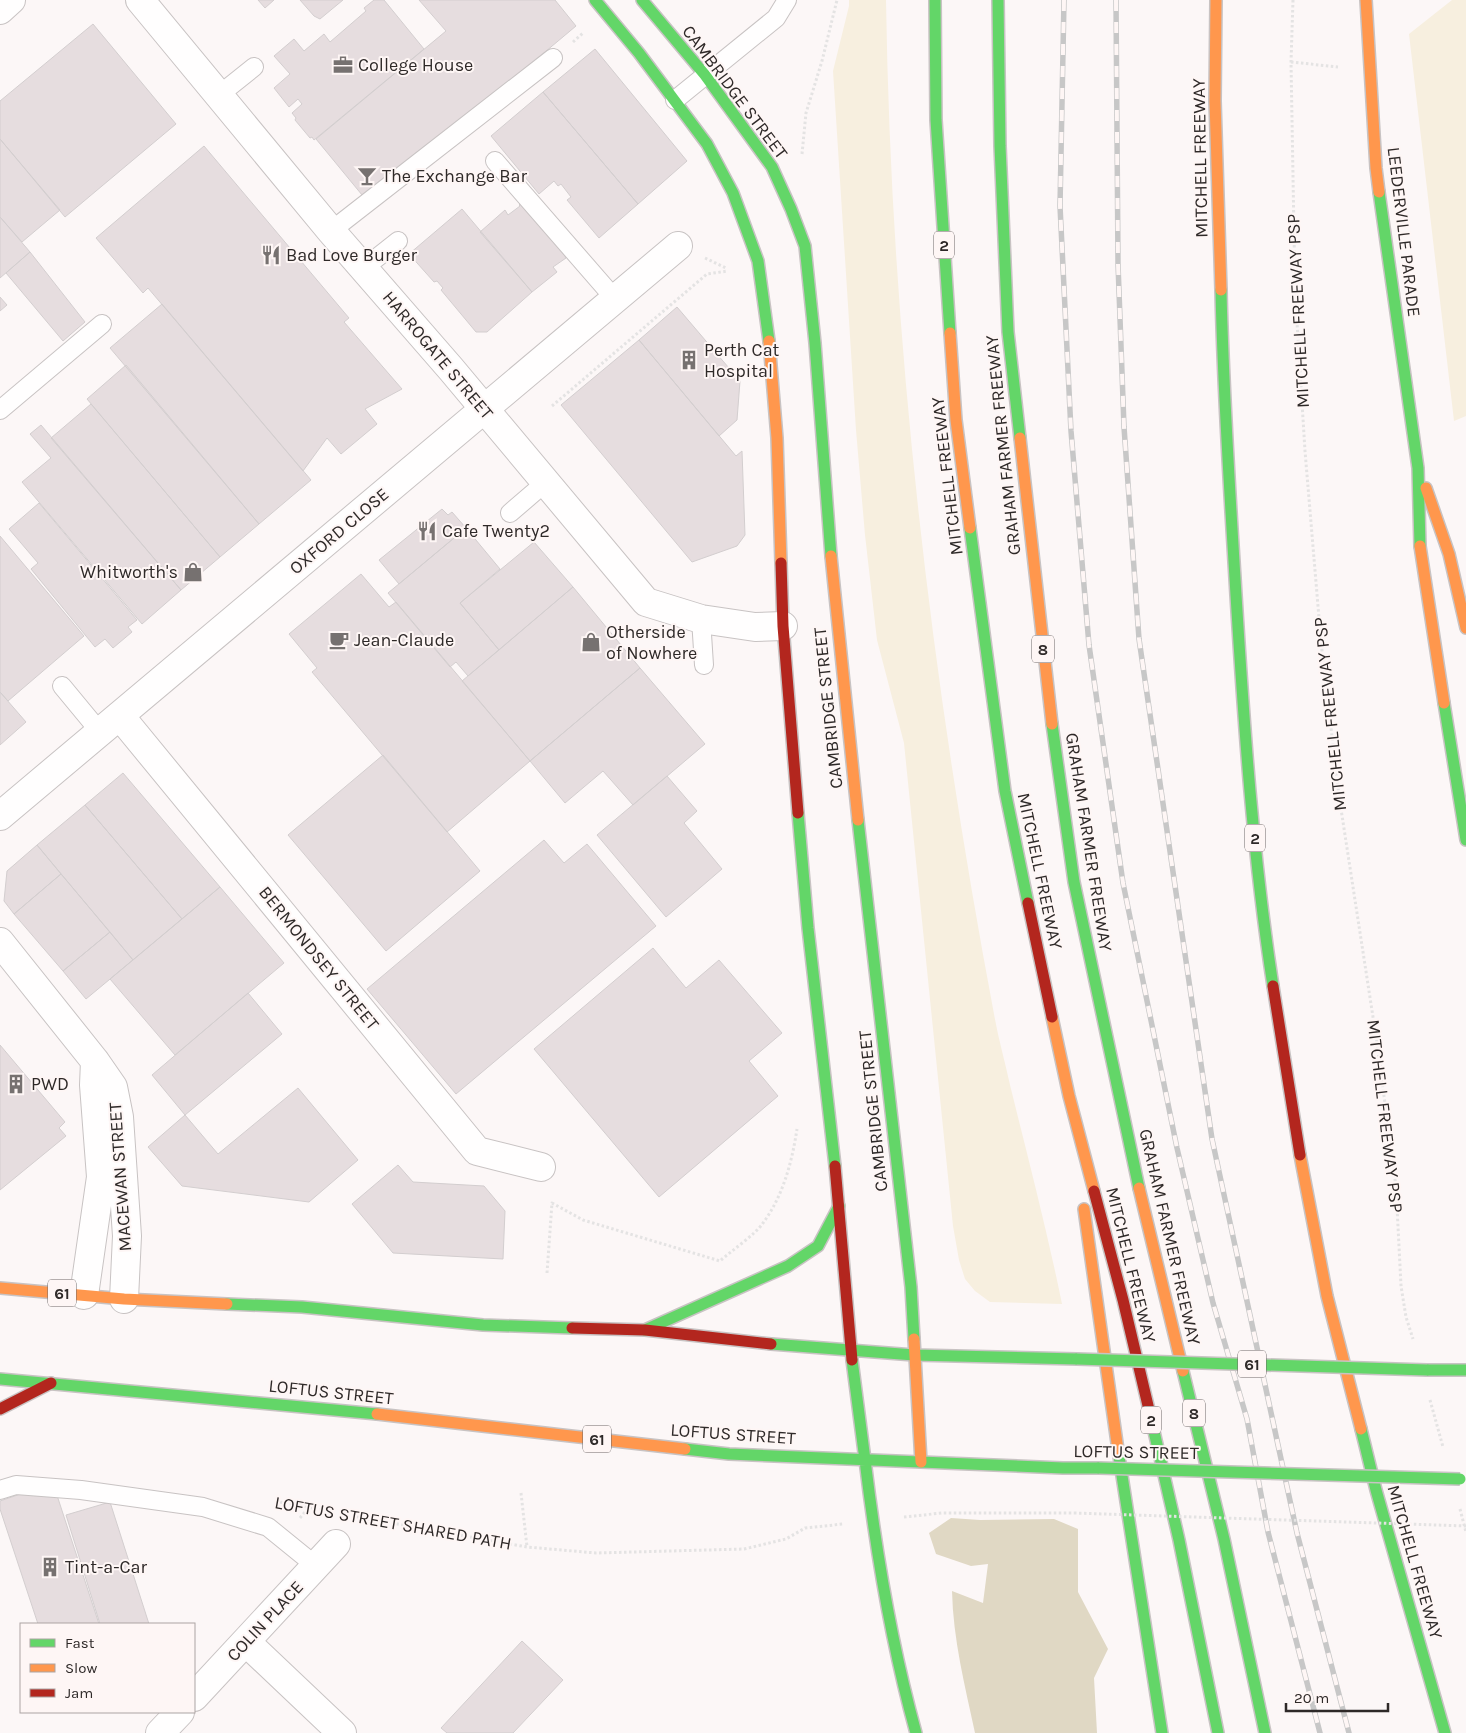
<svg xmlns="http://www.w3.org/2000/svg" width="1466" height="1733" font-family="Karla,sans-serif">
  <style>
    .green { fill: #f7efdf }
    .forest { fill: #e0d8c4 }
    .building { fill: #e6dddf; stroke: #d3cecf }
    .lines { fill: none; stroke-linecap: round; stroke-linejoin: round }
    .lane-casing { stroke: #c8c3c3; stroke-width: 20 }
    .street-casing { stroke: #c8c3c3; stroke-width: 30 }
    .fast-casing { stroke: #c8c3c3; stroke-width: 14 }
    .slow-casing { stroke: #c8c3c3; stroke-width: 14 }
    .jam-casing { stroke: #c8c3c3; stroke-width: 14 }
    .path { stroke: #e4e3e3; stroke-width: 3; stroke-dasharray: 2.5 2.5; stroke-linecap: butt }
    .lane { stroke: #fffefe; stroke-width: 18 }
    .street { stroke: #fffefe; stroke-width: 28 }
    .fast { stroke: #63d668; stroke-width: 11 }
    .slow { stroke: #ff974d; stroke-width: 11 }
    .jam { stroke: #b3261e; stroke-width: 11 }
    .rail-casing { stroke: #c7c7c7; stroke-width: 5.5 }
    .rail { stroke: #fef6f5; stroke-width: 4; stroke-dasharray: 11; stroke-linecap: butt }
    .fast-bridge-casing { stroke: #c8c3c3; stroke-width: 14; stroke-linecap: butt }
    .path-bridge { stroke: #e4e3e3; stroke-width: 3; stroke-dasharray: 2.5 2.5; stroke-linecap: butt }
    .fast-bridge { stroke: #63d668; stroke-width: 11 }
    .labels { text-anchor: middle; stroke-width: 4; stroke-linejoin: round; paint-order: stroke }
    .shield { fill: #fef6f5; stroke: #6c6666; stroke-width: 1 }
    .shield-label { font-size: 16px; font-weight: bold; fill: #2e2928 }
    .poi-label { font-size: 18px; fill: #2e2928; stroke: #fef6f5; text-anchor: start }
    .street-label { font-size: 18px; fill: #2e2928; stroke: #fef6f5 }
  </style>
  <rect width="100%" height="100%" fill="#fcf7f7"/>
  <path class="green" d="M849,0H886C891,340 931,680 994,1014C998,1038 1005,1061 1010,1085C1028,1158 1047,1230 1062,1304L990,1302L975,1291L965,1279L959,1260L953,1226L904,743L877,640L865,535L856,430L833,71L849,6Z
    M1452,0H1466V416L1454,421L1409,34Z"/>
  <path class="forest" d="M951,1518L980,1520L1054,1519L1078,1529V1592L1108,1649L1094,1678L1097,1733H975C965,1686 953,1639 952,1591L983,1603L988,1564L971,1566L936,1554L929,1533Z"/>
  <path class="building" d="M258,0H274L265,8Z
    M300,0H343L320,19L314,16Z
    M374,0H384L424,49L314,140L312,137L310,138L295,120L296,118L292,113L302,104L298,99L289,107L274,88L290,74L274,56L294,39L304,51L324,34L330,42L366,11L364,8Z
    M419,0H555L576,26L367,201L316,139L446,31Z
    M93,24L176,124L65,217L0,139V101Z
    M595,49L687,161L638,204L543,92Z
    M543,92L638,204L599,238L567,200L571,197L561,184L558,186L554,181L539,194L491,136Z
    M0,139L60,210L22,242L0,217Z
    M204,146L349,318L344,322L402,389L365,409L377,424L341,454L327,438L303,471L148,288L143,293L96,238Z
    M521,203L547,224L566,258L553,267L557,272L532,292L480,232L505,210L508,215L520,206L519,205Z
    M462,209L532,292L487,332H476L441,290L443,288L437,281L434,282L409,254Z
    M0,217L30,252L0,278Z
    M30,252L85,322L63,341L6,273Z
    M0,297L7,305L0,311Z
    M162,304L311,480L259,524L110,348Z
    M677,307L740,381L737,420L719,436L639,340Z
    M639,340L736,456L742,451L745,535L737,546L692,562L561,405Z
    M126,365L259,524L220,557L87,399Z
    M91,404L220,557L181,590L51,438Z
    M41,425L181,590L142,624L22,482L51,458L30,434Z
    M39,503L137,620L128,627L132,632L113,648L105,639L95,647L31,569L38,563L9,529Z
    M442,509L448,515L452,512L466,528L399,584L379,560Z
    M466,528L500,569L460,603L499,650L468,676L456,662L450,667L388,593Z
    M0,536L84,636L8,701L0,692Z
    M534,542L573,587L499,650L460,603Z
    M361,574L389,607L396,602L530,761L447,832L312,672L317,668L289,634Z
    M573,587L640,668L530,761L462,681Z
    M640,668L705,744L633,805L603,771L565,803L530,761Z
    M0,692L26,722L0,745Z
    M383,755L480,871L386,951L288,835Z
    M123,773L220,887L182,919L85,805Z
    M667,776L697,811L684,823L722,869L666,917L597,835Z
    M85,805L182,919L133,960L37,845Z
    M544,840L564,863L587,844L656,926L456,1094L367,989Z
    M37,845L61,874L14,914L4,901L7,871Z
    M61,874L110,932L63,971L14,914Z
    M220,887L284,963L175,1055L110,979Z
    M110,932L133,960L86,999L63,971Z
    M653,948L686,988L719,960L782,1033L749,1061L778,1096L659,1197L534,1049Z
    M248,993L282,1034L185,1115L152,1075Z
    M0,1045L65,1122L59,1128L66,1136L0,1190Z
    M298,1088L358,1160L309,1202L182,1186L148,1147L185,1115L218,1154Z
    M398,1165L413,1182L484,1186L505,1211L503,1259L393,1253L352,1204Z
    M53,1483L99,1624H38L0,1509V1501Z
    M110,1502L149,1624H100L66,1515Z
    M522,1641L563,1680L513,1733H447L441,1728Z"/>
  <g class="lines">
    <defs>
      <path id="lane" d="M219,95L254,67
        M675,100L776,18L787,0
        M495,161L615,299
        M331,231L553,58
        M364,268L398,241
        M0,410L102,324
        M510,513L546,482
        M701,619L704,665
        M62,686L100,732
        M0,1490L16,1485L81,1490L203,1507L268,1527L316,1566"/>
      <path id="street" d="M140,0L331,231L451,369L646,602L701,619L755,627L783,626
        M0,10L11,0
        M120,716L477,1151L541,1167
        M0,816L678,246
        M0,942L95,1061L113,1087L119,1117L127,1236L124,1299
        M84,1295L101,1177L94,1085L95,1061
        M246,1642L342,1733
        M194,1697L336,1544
        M160,1733L180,1712"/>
      <path id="fast" d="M595,0L639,53L707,144L733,193L758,261L769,341
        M642,0L705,75L772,167L791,209L805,246L815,343L831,556
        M935,0L936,120L950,333
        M998,0L1000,146L1008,332L1020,438
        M1379,192L1418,468L1420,546
        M1221,290C1223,392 1230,494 1236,595C1244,726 1253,857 1273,986
        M970,528L1005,791L1028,903
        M1444,703L1466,840
        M1052,724L1074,882L1139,1188
        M798,813L808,928L835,1166
        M858,820L911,1287L914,1339
        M227,1304L302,1307L483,1325L572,1328
        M645,1330L788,1266L818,1246L839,1206
        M771,1344L914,1355L1077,1359
        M852,1360L865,1460
        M1427,1370H1466
        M1183,1371L1224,1539L1265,1733
        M0,1379L377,1414
        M1150,1414L1179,1540L1218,1733
        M1361,1429L1376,1490L1445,1733
        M685,1449L729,1454L1063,1468H1099
        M1118,1450L1162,1733
        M865,1460C876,1552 891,1643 916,1733"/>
      <path id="slow" d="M1216,0L1215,101L1221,290
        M1366,0L1376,168L1379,192
        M950,333L956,420L970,528
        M769,341L777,438L781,563
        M1020,438L1052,724
        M1426,488L1449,554L1466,628
        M1420,546L1444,703
        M831,556L858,820
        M1052,1017L1069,1096L1094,1191
        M1300,1155L1327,1296L1361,1429
        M1139,1188L1183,1371
        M1084,1209L1118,1450
        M0,1288L124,1299L227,1304
        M914,1339L921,1462
        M377,1414L685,1449"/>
      <path id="jam" d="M781,563L783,626L798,813
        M1028,903L1052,1017
        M1273,986L1300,1155
        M835,1166L852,1360
        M1094,1191L1123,1300L1150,1414
        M572,1328L645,1330L771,1344
        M0,1409L51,1383"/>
    </defs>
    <use href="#lane" class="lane-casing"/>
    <use href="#street" class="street-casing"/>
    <use href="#fast" class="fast-casing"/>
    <use href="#slow" class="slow-casing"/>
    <use href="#jam" class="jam-casing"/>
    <path class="path" d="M1293,0L1291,62L1295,290L1305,451L1321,642L1339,796L1377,1043L1396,1187L1401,1286L1406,1317L1413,1339
      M573,42L583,33
      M1291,62L1338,67
      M802,154L806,113L822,61L837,0
      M705,258L726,268
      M552,406L707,274L728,271
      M547,1273L552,1203L583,1220L720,1261C731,1251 756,1234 763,1223C783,1196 792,1162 797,1129
      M1430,1400L1443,1447
      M521,1493L527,1547
      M280,1502L333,1512
      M1460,1509L1466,1532
      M352,1516L527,1547L596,1553L744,1549L786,1539L805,1528L843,1524
      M904,1517L942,1513H1074
      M300,1518L309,1507"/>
    <use href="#lane" class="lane"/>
    <use href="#street" class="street"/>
    <use href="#fast" class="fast"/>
    <use href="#slow" class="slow"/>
    <use href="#jam" class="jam"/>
    <defs>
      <path id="rail" d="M1064,0L1060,206L1071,431L1089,645L1123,883L1177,1148L1213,1303L1247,1419L1268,1532L1320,1733
        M1116,0L1118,264L1124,427L1139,639L1212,1139L1297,1533L1349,1733"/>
    </defs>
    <use href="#rail" class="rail-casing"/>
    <use href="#rail" class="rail"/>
    <defs>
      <path id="fast-bridge" d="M1077,1359L1427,1370
        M1099,1468L1460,1479"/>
    </defs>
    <use href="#fast-bridge" class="fast-bridge-casing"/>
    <path class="path-bridge" d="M1074,1513L1466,1526"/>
    <use href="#fast-bridge" class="fast-bridge"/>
  </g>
  <defs>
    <symbol id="office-bare" viewBox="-9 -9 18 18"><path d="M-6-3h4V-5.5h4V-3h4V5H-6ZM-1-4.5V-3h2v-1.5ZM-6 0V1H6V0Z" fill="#767170" stroke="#fef6f5" stroke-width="2.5" paint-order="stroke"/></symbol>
    <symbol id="bar-bare" viewBox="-9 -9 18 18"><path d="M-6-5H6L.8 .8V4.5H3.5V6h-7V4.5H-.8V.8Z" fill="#767170" stroke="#fef6f5" stroke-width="2.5" paint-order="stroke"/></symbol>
    <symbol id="restaurant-bare" viewBox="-9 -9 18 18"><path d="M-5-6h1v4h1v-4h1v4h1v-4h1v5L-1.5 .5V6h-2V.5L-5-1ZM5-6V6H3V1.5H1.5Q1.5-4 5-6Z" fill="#767170" stroke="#fef6f5" stroke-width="2.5" paint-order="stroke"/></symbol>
    <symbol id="building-bare" viewBox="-9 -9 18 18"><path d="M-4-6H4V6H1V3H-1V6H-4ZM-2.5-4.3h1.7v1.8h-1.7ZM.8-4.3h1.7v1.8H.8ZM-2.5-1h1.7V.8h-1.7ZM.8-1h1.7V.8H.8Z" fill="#767170" stroke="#fef6f5" stroke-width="2.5" paint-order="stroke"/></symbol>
    <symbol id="shop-bare" viewBox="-9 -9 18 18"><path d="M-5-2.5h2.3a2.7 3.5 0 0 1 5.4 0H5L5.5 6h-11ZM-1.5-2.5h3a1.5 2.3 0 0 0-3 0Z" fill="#767170" stroke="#fef6f5" stroke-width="2.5" paint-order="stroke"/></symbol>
    <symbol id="cafe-bare" viewBox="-9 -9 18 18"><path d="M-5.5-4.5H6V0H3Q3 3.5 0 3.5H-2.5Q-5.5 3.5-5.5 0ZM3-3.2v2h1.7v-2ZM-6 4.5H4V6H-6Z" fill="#767170" stroke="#fef6f5" stroke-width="2.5" paint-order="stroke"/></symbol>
  </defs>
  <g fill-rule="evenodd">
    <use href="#office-bare" x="329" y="51" width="28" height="28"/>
    <use href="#bar-bare" x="353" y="162" width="28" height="28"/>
    <use href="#restaurant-bare" x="257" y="241" width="28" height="28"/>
    <use href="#building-bare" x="675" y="346" width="28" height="28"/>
    <use href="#restaurant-bare" x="413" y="517" width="28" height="28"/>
    <use href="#shop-bare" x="179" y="558" width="28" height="28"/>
    <use href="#cafe-bare" x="325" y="626" width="28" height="28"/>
    <use href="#shop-bare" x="577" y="628" width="28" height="28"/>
    <use href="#building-bare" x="2" y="1070" width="28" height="28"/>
    <use href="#building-bare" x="36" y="1553" width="28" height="28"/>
  </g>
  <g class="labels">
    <g class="shield">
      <rect x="934" y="231.5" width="20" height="27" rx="4"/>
      <rect x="1032" y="635.5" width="22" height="27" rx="4"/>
      <rect x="1245" y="824.5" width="20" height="27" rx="4"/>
      <rect x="48" y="1279.5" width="28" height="27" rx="4"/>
      <rect x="1238" y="1350.5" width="28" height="27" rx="4"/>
      <rect x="1183" y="1399.5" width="22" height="27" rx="4"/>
      <rect x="1141" y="1406.5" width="20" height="27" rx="4"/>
      <rect x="583" y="1425.5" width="28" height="27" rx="4"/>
    </g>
    <g class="shield-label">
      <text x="944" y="251">2</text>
      <text x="1043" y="655">8</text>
      <text x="1255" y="844">2</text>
      <text x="62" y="1299">61</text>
      <text x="1252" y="1370">61</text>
      <text x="1194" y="1419">8</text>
      <text x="1151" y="1426">2</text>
      <text x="597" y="1445">61</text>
    </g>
    <g class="poi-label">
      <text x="358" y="71">College House</text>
      <text x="382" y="182">The Exchange Bar</text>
      <text x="286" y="261">Bad Love Burger</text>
      <text x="704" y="356">Perth Cat<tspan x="704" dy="21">Hospital</tspan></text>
      <text x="442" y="537">Cafe Twenty2</text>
      <text x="178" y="578" text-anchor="end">Whitworth's</text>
      <text x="606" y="638">Otherside<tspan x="606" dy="21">of Nowhere</tspan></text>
      <text x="354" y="646">Jean-Claude</text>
      <text x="31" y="1090">PWD</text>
      <text x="65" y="1573">Tint-a-Car</text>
    </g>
    <g class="street-label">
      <text transform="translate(735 92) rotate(53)" y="6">CAMBRIDGE STREET</text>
      <text transform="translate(1200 158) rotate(-91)" y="6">MITCHELL FREEWAY</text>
      <text transform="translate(1404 232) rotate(83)" y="6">LEEDERVILLE PARADE</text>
      <text transform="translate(1298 311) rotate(-93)" y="6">MITCHELL FREEWAY PSP</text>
      <text transform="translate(438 355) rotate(50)" y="6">HARROGATE STREET</text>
      <text transform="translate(1003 445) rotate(-96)" y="6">GRAHAM FARMER FREEWAY</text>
      <text transform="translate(947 476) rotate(-97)" y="6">MITCHELL FREEWAY</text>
      <text transform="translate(339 531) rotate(-40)" y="6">OXFORD CLOSE</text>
      <text transform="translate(828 708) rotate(-96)" y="6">CAMBRIDGE STREET</text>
      <text transform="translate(1330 714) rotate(-96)" y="6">MITCHELL FREEWAY PSP</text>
      <text transform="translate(1089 842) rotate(81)" y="6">GRAHAM FARMER FREEWAY</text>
      <text transform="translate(1040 871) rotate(78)" y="6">MITCHELL FREEWAY</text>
      <text transform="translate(319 958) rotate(51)" y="6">BERMONDSEY STREET</text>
      <text transform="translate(873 1111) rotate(-96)" y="6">CAMBRIDGE STREET</text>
      <text transform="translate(1385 1116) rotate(83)" y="6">MITCHELL FREEWAY PSP</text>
      <text transform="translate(120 1177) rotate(-94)" y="6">MACEWAN STREET</text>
      <text transform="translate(1170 1237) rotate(77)" y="6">GRAHAM FARMER FREEWAY</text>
      <text transform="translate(1131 1265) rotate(76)" y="6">MITCHELL FREEWAY</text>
      <text transform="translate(331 1392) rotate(6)" y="6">LOFTUS STREET</text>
      <text transform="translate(733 1434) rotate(4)" y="6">LOFTUS STREET</text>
      <text transform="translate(1136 1452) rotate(1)" y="6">LOFTUS STREET</text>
      <text transform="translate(393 1523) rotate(10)" y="6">LOFTUS STREET SHARED PATH</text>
      <text transform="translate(1415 1562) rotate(74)" y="6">MITCHELL FREEWAY</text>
      <text transform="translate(265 1621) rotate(-47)" y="6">COLIN PLACE</text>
    </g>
  </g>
  <rect x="20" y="1623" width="175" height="90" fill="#fef6f5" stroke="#aba4a3"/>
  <rect x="30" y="1639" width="25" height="8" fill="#63d668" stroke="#aba4a3"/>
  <text x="65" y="1648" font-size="15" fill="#2e2928">Fast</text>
  <rect x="30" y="1664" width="25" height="8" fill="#ff974d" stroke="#aba4a3"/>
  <text x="65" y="1673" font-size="15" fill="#2e2928">Slow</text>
  <rect x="30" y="1689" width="25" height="8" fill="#b3261e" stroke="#aba4a3"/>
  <text x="65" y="1698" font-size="15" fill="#2e2928">Jam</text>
  <path d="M1286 1703v8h102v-8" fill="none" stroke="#2e2928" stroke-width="2.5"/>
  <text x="1294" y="1703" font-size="15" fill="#2e2928" stroke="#fef6f5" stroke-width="4" paint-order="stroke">20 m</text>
</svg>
